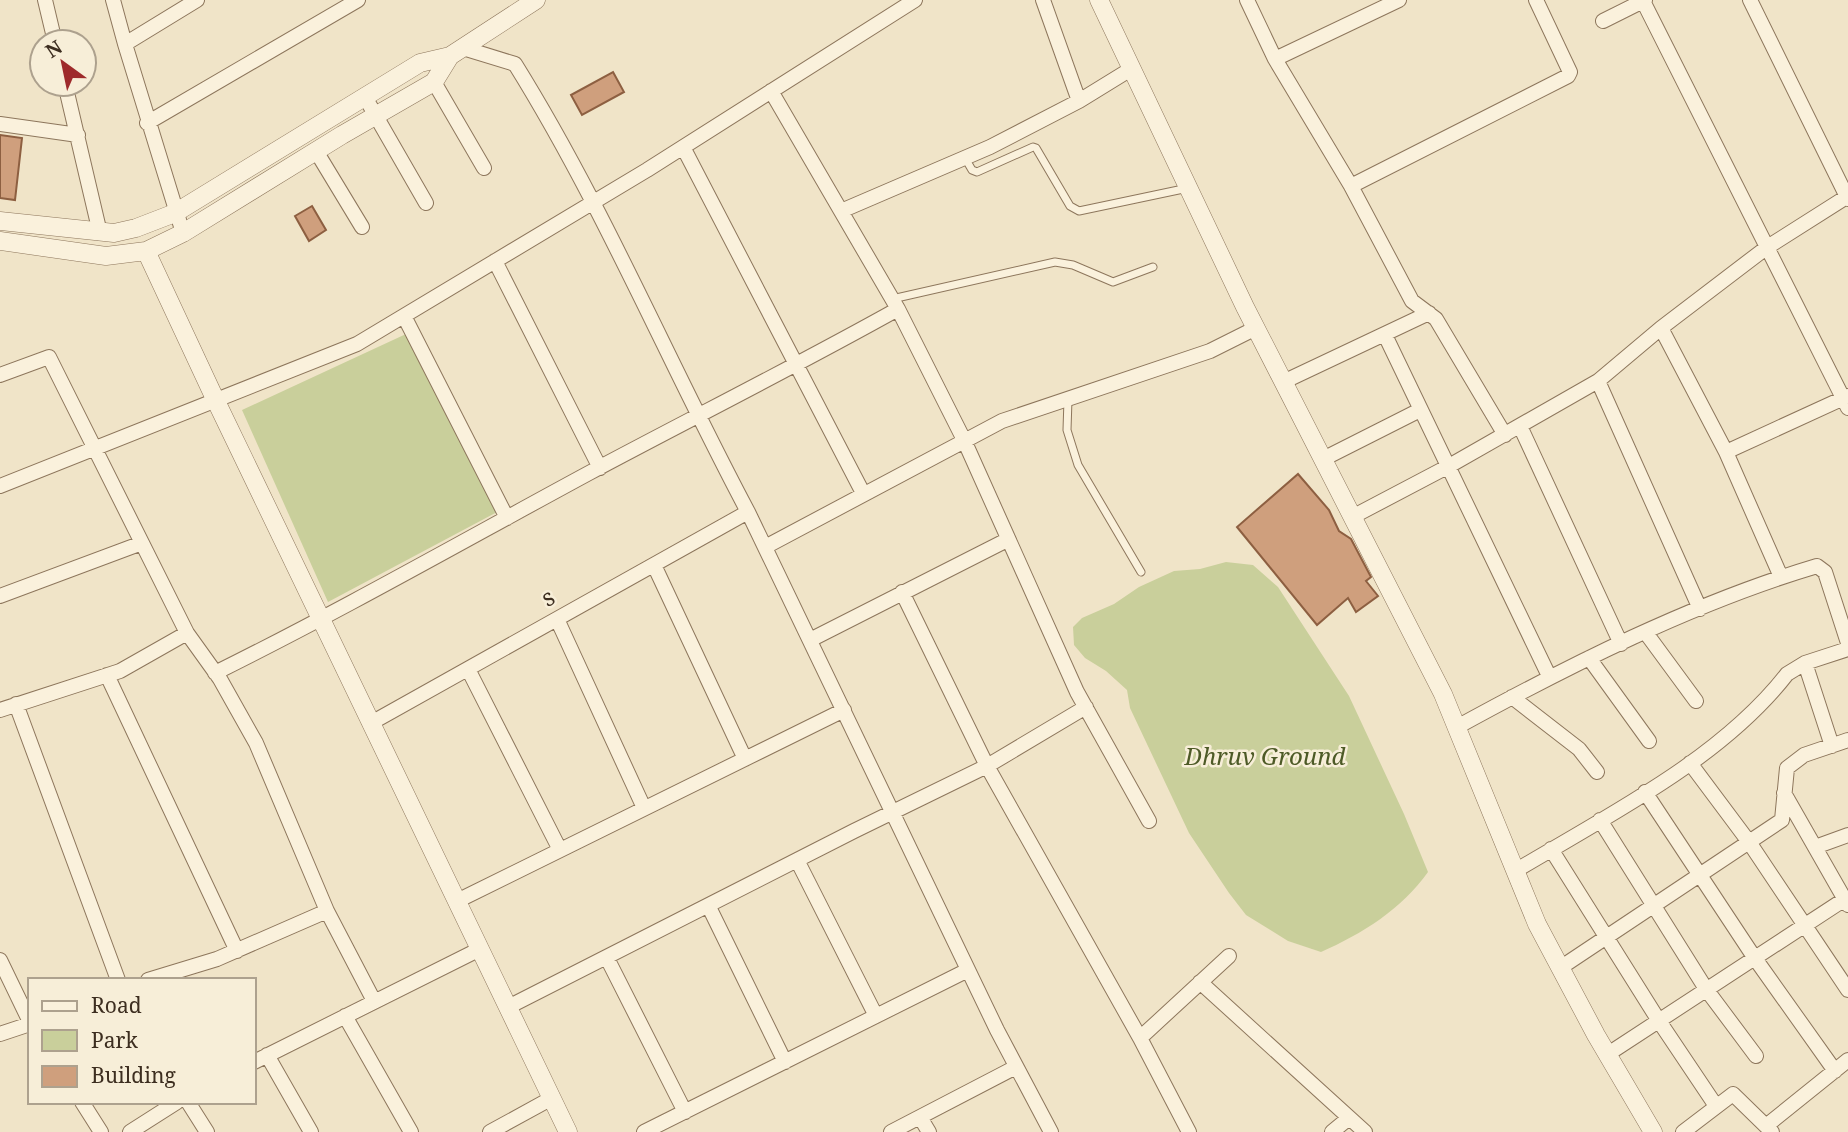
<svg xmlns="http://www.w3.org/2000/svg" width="1848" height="1132" font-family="'Noto Serif',serif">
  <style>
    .green { fill: #c9cf9b }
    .building { fill: #cf9f7d; stroke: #8d5f41; stroke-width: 2 }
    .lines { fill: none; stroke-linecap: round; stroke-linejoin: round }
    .service-casing { stroke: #8d765c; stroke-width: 9 }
    .minor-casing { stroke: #8d765c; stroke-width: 16 }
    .tertiary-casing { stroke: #8d765c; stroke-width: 19 }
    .service { stroke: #faf1dc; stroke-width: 7 }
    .minor { stroke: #faf1dc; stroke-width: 14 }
    .tertiary { stroke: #faf1dc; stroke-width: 18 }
    .labels { text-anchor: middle; stroke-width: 5; stroke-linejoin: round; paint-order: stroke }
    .street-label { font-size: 24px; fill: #3d2e20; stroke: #f7eed8 }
    .park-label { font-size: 24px; font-style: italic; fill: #4d5a26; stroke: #f7eed8 }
  </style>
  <rect width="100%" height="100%" fill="#f0e4c8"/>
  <path class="green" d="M406,334L499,511L328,602L242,410Z
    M1226,562L1253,565L1278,587L1349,696L1404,814L1428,872C1402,909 1362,934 1321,952L1288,941L1246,915L1229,893L1189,833L1130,708L1127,690L1106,671L1085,658L1074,645L1073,627L1082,618L1114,604L1139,587L1174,571L1200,569Z"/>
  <path class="building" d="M613,72L624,92L582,115L571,95Z
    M0,135L22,138L15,200L0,198Z
    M312,206L326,230L309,241L295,216Z
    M1298,474L1329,510L1339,531L1351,539L1371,577L1366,581L1378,596L1356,612L1348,598L1317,625L1237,527Z"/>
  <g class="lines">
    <defs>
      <path id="service" d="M965,158L972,170L977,172L1033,147L1036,148L1070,206L1079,211L1188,188
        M892,299L1055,262L1073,265L1113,282L1153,267
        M1068,399L1067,430L1078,465L1141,572"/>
      <path id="minor" d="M45,0L55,42
        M113,0L125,44
        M1043,0L1079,101
        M1247,0L1275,59L1351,186L1412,301L1436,319L1505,435
        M1645,0L1643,1L1848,408
        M1750,0L1848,199
        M1603,21L1643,1
        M463,48L515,64C604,207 669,364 748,512L997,1030L1051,1132
        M1275,59L1399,0
        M434,82L484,168
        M65,84L100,233
        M365,97L426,203
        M147,123L358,0
        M0,124L78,135
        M683,147L863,493
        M316,151L362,227
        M1351,186L1568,76L1570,72L1536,0
        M841,211L990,147L1079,101L1131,69
        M183,233L125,44L197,0
        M495,261L600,468
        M898,309L964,440L1077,692L1149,821
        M404,316L507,518
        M1385,335L1549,676
        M0,375L49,357L187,633L220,679L256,743L327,911L374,1001
        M1598,381L1700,609
        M1283,382L1429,313
        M1520,426L1621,644
        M1726,452L1848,396
        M1323,459L1420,410
        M0,486L357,344L647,170L915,0
        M1352,517L1449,466L1598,381L1661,328
        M765,547L1002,421L1210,351L1256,328
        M654,565L745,759
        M1781,577L1726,452L1661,328L1766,248L1848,196
        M902,592L987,766L1140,1038L1189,1132
        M0,596L142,543
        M557,619L644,808
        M1646,633L1696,701
        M810,640L1007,540
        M1589,658L1649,741
        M1805,663L1832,746
        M468,669L560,850
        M215,673C342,610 465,540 589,473C692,418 796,366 898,309L771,91
        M107,675L237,951
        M1512,697L1579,749L1597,772
        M16,704L118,980
        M0,710L120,671L187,633
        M371,723L748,512
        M1457,727C1570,665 1693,603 1817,566L1825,572L1848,643
        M1690,763L1749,842L1848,990
        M1645,792L1754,957L1835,1071
        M1784,793L1848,905
        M1600,820L1706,989L1756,1056
        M1815,847L1848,835
        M1551,849L1659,1021L1716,1106
        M797,860L876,1016
        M1515,871C1607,816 1721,759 1787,674L1805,663L1848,649
        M457,901L844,710
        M709,907L785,1062
        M607,958L685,1112
        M0,960L30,1022
        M1560,968L1782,820L1787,768L1804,755L1848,740
        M148,980L217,959L327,911
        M1200,982L1365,1132
        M508,1007L854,831L987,766L1086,707
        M345,1016L411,1132
        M0,1034L30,1024
        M1140,1038L1229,956
        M1608,1054L1845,899
        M267,1055L311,1132
        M254,1062L480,949
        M82,1102L101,1132
        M188,1102L207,1132
        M920,1117L929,1132
        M1766,1126L1848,1060
        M130,1132L177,1102
        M490,1132L552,1098
        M644,1132L968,970
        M891,1132L1016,1067
        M1332,1132L1349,1118
        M1683,1132L1733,1094L1772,1132"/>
      <path id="tertiary" d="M1099,0L1245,307L1443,694L1537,924L1596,1035L1653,1132
        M0,221L114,233L136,228L175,213L420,63L450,56L536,0
        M0,241L106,256L146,251L183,233L342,135L434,82L450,56
        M146,251L216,401L568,1132"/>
    </defs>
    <use href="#service" class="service-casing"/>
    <use href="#minor" class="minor-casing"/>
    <use href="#tertiary" class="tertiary-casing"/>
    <use href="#service" class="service"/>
    <use href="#minor" class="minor"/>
    <use href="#tertiary" class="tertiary"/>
  </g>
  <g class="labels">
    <g class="street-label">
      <text transform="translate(548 598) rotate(-29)" y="8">s</text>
    </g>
    <g class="park-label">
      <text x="1265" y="765">Dhruv Ground</text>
    </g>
  </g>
  <rect x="28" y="978" width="228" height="126" fill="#f7eed8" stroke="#ada18e" stroke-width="2"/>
  <rect x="42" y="1001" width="35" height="10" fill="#faf1dc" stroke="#ada18e" stroke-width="2"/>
  <text x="91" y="1013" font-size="21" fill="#3d2e20">Road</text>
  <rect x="42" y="1030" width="35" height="21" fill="#c9cf9b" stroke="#ada18e" stroke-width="2"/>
  <text x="91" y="1048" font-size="21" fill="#3d2e20">Park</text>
  <rect x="42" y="1066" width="35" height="21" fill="#cf9f7d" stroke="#ada18e" stroke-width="2"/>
  <text x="91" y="1083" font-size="21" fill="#3d2e20">Building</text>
  <g transform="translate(63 63) rotate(327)"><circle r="33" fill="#f7eed8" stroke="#ada18e" stroke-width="2"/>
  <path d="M0-5L12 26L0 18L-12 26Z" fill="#9e2a2b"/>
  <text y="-10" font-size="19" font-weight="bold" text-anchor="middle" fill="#3d2e20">N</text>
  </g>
</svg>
